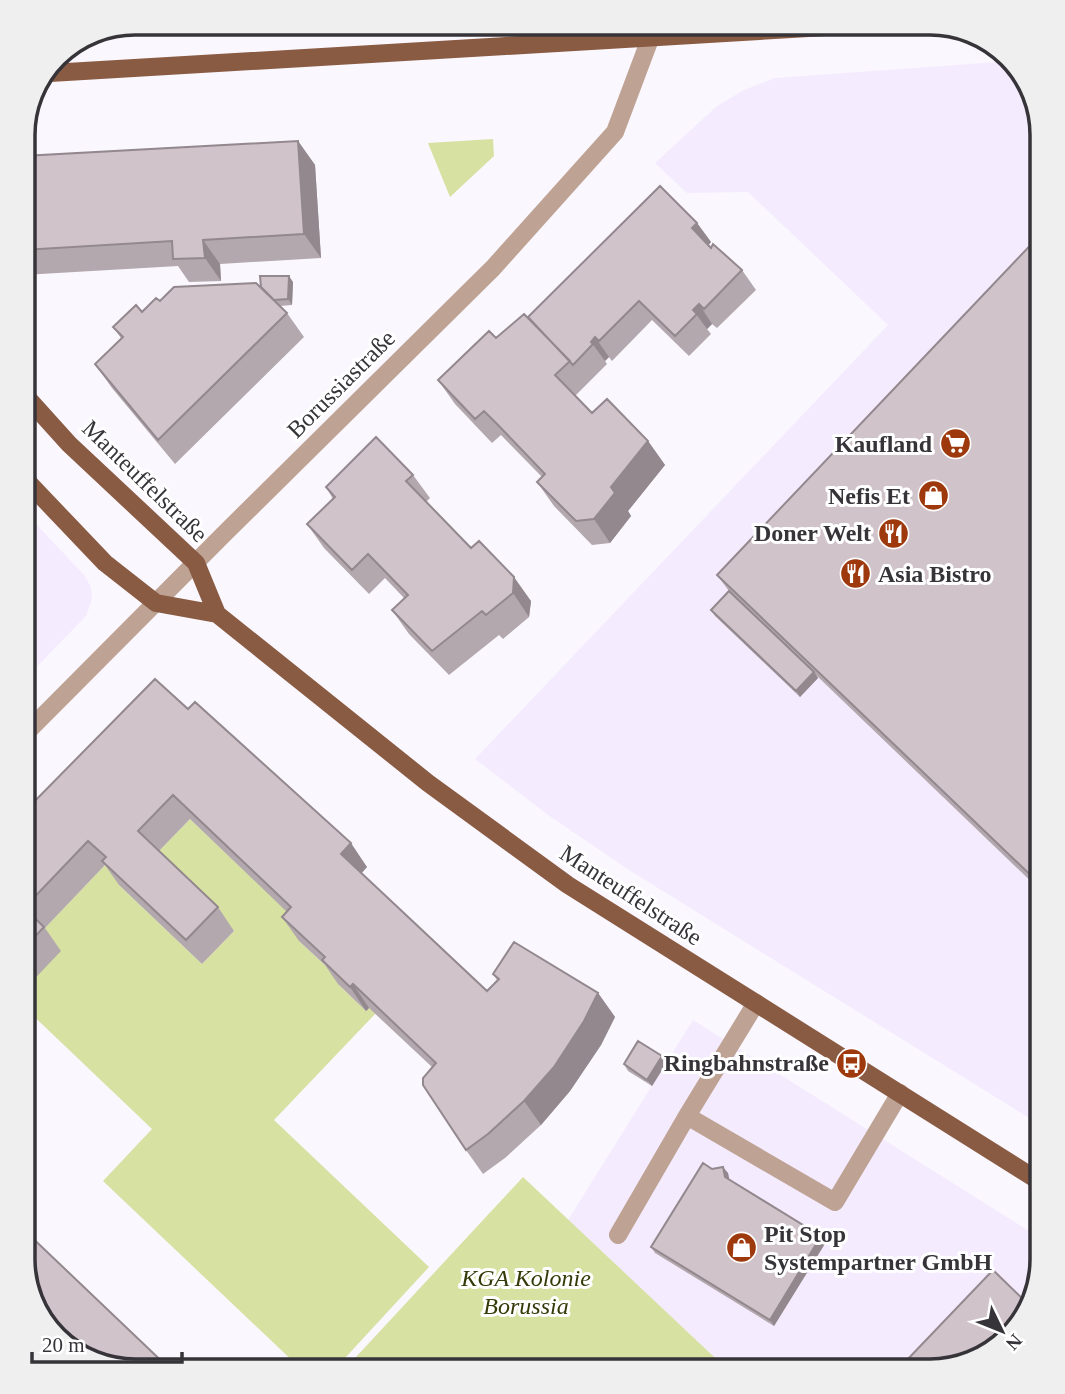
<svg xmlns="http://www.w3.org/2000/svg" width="1065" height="1394" font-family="'Times New Roman',serif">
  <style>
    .built { fill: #f5ebfe }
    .green { fill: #d7e1a2 }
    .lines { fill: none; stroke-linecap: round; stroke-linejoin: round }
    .minor { stroke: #bea395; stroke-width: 18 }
    .major { stroke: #8a5b43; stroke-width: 18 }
    .wall { fill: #b3a8ad }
    .shaded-wall { fill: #92888d }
    .building { fill: #d0c3c9; stroke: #92888d; stroke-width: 2 }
    .labels { text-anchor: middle; stroke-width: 6; stroke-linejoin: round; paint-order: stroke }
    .street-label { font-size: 24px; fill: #363439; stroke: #fff }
    .poi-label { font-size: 24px; font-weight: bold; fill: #363439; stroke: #fff; text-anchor: end }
    .park-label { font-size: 24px; font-style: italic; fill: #353a08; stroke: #fff }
    .rim { fill: none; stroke: #363439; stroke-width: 3.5 }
  </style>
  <rect width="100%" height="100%" fill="#faf7fe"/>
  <path class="built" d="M1011,61L1024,73L1042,135V1126L629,870L548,815L475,759L888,325L748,192L687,193L655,163L717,106L744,90L775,78Z
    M23,510L84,575L91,587L92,599L86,616L23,681Z
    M693,1020L1042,1239V1260L1027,1315L931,1371H855L849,1365L843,1371H729L568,1220Z"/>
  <path class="green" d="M493,139L494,156L450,197L428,143Z
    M190,819L308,931L299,941L342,981L339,985L366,1011L369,1008L376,1013L274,1120L429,1267L333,1371H296L299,1367L103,1181L152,1129L23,1006V991L41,932L105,865L122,881L119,885L202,964L234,931L155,855Z
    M523,1177L729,1371H343Z"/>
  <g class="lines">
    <path class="minor" d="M23,736L223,535L493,268L615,132L656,23
      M687,1116L756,1003
      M618,1235L687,1116L835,1202L900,1093"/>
    <path class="major" d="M50,73L894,23
      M23,393L69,444L196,563L217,614L428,783L568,885L1042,1183
      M23,477L105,563L156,603L217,614"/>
  </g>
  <path class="wall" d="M298,141L315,165L321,258L220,264L221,281L189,282L178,266L23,275V156Z
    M697,223L711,242L708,245L742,270L756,290L717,328L712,324L707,329L711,334L689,356L652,320L612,361L609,357L605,361L607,364L575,396L592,413L648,441L665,465L628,511L631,516L610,543L592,545L554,506L537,482L542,477L501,435L492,443L455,404L438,380L528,317Z
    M1042,233V892L817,676L818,678L800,697L715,616L711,610L729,591L717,575Z
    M293,282L292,305L280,306L287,313L304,337L175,464L112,388L95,364L121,338L113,327L160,301Z
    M413,475L430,498L426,502L471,548L531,601L529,617L503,639L499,635L449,675L409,634L392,610L404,598L385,578L369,594L324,548L307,524L333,499L326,487Z
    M23,604L29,611L23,616Z
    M188,709L367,867L361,874L487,991L497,980L493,974L598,993L615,1017L601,1045L570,1091L541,1125L505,1158L483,1174L466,1150L432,1067L369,1008L366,1011L338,984L325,965L299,941L282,917L287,912L190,819L159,851L218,907L234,931L202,964L119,885L105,865L45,928L61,951L23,991V813Z
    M662,1056L667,1062L652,1086L628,1071L624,1064Z
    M712,1169L728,1173L729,1179L821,1236L826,1242L774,1326L655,1253L651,1247Z
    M23,1259L128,1371L89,1360L38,1311Z"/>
  <path class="shaded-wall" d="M298,141L315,165L321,258L304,234Z
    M697,223L711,242L706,248L692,228Z
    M203,240L220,264L221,281L205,258Z
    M289,276L293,282L292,305L288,299Z
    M699,304L712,324L707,329L693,310Z
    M595,337L609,357L605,361L591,342Z
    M648,441L665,465L628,511L631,516L610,543L594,519L611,487Z
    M514,577L531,601L529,617L513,593Z
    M814,672L818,678L800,697L796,691Z
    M351,843L367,867L357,878L341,854Z
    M353,984L369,1008L366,1011L350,987Z
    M598,993L615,1017L601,1045L570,1091L541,1125L524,1101Z
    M662,1056L667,1062L652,1086L647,1080Z
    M723,1167L728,1173L730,1183L725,1177Z
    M821,1236L826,1242L774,1326L770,1320Z"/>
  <path class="building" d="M298,141L304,234L203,240L205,258L173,259L172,241L23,250V156Z
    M660,186L697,223L692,228L711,248L713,244L742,270L704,309L699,304L693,310L697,314L675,336L639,301L599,341L595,337L591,342L593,344L573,365L528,317Z
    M1042,233V886L717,575Z
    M260,276H289L288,299L274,300L261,287Z
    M256,283L287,313L158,440L95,364L123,337L113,327L136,305L142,312L156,298L160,301L174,287Z
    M524,314L570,361L555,375L592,413L607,399L648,441L611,487L615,493L594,519L576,521L537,482L545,474L498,425L484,411L475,419L438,380L489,331L496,338Z
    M376,437L413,475L406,481L471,548L479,541L514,577L513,593L486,615L482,611L432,651L392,610L408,595L368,554L352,570L307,524L335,497L326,487Z
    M729,591L814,672L796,691L711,610Z
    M155,679L188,709L195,702L351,843L341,854L487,991L499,979L493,974L514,942L598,993L584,1021L554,1067L524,1101L488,1134L466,1150L423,1085V1078L436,1063L353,984L350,987L322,960L325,957L282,917L291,907L173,795L138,831L218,907L186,940L102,861L106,857L88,841L24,908L44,927L23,949V813Z
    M638,1041L662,1056L647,1080L624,1064Z
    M703,1163L712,1169L723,1167L725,1177L821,1236L770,1320L651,1247Z
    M23,1229L172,1371H128L93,1361L37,1308L23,1259Z
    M993,1270L1030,1306L1027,1315L992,1353L931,1371H914L905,1362Z"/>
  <defs>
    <symbol id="supermarket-disc" viewBox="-11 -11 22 22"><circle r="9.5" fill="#9e390d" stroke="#fff"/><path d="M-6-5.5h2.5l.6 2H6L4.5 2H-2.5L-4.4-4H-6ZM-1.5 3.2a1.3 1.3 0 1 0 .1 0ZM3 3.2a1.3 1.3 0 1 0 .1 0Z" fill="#fff"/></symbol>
    <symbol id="shop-disc" viewBox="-11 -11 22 22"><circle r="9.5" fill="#9e390d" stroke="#fff"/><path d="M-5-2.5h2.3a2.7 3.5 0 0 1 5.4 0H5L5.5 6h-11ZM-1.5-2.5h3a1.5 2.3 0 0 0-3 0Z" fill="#fff"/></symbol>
    <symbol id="restaurant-disc" viewBox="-11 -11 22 22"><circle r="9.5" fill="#9e390d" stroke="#fff"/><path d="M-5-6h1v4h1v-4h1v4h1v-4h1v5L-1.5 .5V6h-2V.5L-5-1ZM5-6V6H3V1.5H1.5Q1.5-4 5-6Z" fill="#fff"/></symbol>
    <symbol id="bus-disc" viewBox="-11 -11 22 22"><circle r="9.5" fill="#9e390d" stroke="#fff"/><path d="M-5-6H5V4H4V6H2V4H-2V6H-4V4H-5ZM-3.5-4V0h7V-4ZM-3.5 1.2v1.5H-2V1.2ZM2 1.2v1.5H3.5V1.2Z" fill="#fff"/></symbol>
  </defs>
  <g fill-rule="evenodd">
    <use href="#supermarket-disc" x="938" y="426" width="35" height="35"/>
    <use href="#shop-disc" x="916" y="478" width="35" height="35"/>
    <use href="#restaurant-disc" x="876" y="516" width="35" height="35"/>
    <use href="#restaurant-disc" x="838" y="556" width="35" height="35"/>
    <use href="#bus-disc" x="834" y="1046" width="35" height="35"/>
    <use href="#shop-disc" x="724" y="1230" width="35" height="35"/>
  </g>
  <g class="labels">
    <g class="street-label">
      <text transform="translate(341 384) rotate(-45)" y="8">Borussiastraße</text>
      <text transform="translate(145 481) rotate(44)" y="8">Manteuffelstraße</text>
      <text transform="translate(631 895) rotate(33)" y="8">Manteuffelstraße</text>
    </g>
    <g class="poi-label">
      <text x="932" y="452">Kaufland</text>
      <text x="910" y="504">Nefis Et</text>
      <text x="871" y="541">Doner Welt</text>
      <text x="878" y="582" text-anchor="start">Asia Bistro</text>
      <text x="829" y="1071">Ringbahnstraße</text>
      <text x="764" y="1242" text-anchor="start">Pit Stop<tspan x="764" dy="28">Systempartner GmbH</tspan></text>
    </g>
    <g class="park-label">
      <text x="526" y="1286">KGA Kolonie<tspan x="526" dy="28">Borussia</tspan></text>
    </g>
  </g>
  <path d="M0 0H1065V1394H0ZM135 35H930A100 100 0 0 1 1030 135V1259A100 100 0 0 1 930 1359H135A100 100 0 0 1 35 1259V135A100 100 0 0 1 135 35Z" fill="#efefef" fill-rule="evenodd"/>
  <path class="rim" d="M135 35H930A100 100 0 0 1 1030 135V1259A100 100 0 0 1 930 1359H135A100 100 0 0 1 35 1259V135A100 100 0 0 1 135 35Z"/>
  <g transform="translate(1002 1331) rotate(133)" stroke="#ffffff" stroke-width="5" paint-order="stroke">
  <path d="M0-5L12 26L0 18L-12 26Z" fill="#363439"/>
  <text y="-10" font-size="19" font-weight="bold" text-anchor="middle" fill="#363439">N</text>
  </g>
  <path d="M32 1352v10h150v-10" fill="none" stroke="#363439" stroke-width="3.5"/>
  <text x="42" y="1352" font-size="21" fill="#363439" stroke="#ffffff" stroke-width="5" paint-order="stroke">20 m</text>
</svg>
